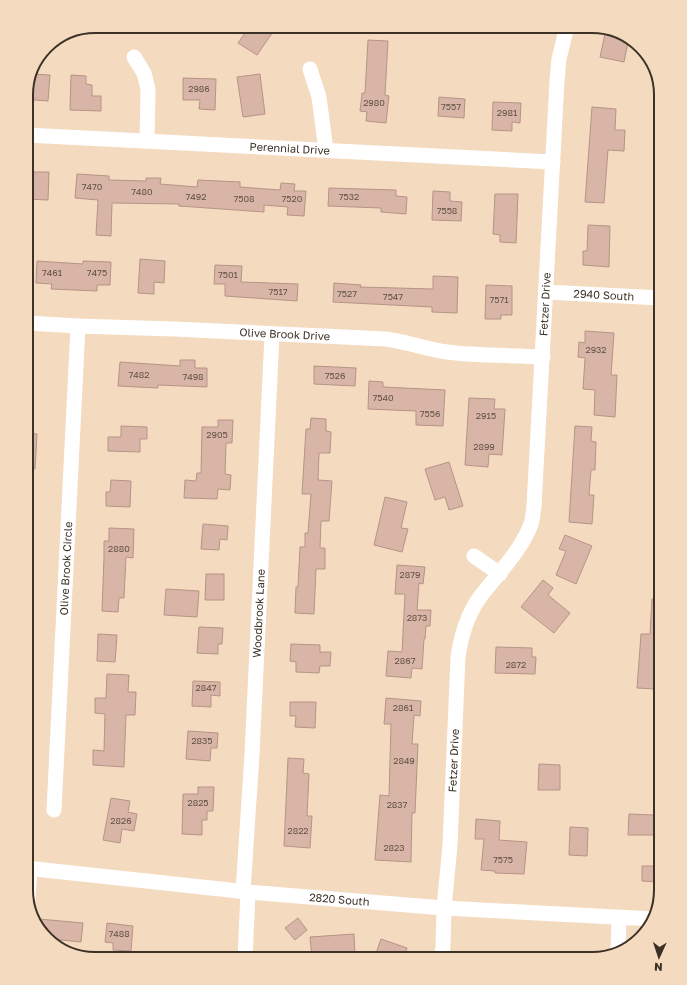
<svg xmlns="http://www.w3.org/2000/svg" width="687" height="985" font-family="'Golos Text',sans-serif">
  <style>
    .building { fill: #d8b5a6; stroke: #b69486 }
    .lines { fill: none; stroke-linecap: round; stroke-linejoin: round }
    .minor { stroke: #fff; stroke-width: 15 }
    .labels { text-anchor: middle; stroke-width: 4; stroke-linejoin: round; paint-order: stroke }
    .number-label { font-size: 9px; fill: #625246 }
    .street-label { font-size: 11px; fill: #3b3126; stroke: #f4dabf }
    .rim { fill: none; stroke: #3b3126; stroke-width: 2 }
  </style>
  <rect width="100%" height="100%" fill="#f4dabf"/>
  <path class="building" d="M250,26H277L257,55L238,43Z
    M606,29L629,37L624,62L600,57Z
    M368,40L388,41L385,95L389,96L386,123L366,121L367,112L360,111L362,93H365Z
    M30,74L50,75L48,101L34,100V97H26V90Z
    M260,74L265,114L243,117L237,77Z
    M71,75L86,76V84L92,85V96H101V111L70,110Z
    M183,78L216,79L215,110L199,109L200,100H183Z
    M439,97L465,99L464,118L438,116Z
    M493,102L521,103L520,123L512,122V131L492,130Z
    M592,107L616,109L615,130H625L624,151L608,150L604,203L585,202Z
    M34,172H49L48,200L26,199V178L33,179Z
    M77,174L109,176V180L146,181V178H161L160,184L197,187L198,180L240,182V187L280,190L281,183L295,184L294,191H306L304,216L287,215L288,207L264,205V212L179,206V204L112,203L111,236L96,235L98,200L75,198Z
    M329,188L396,190V196L407,197L406,214L381,212V208L328,206Z
    M433,191L450,192V201L462,202L461,221L432,220Z
    M495,194H518L516,243L500,242V235L493,234Z
    M588,225L610,226L609,267L583,265V251H587Z
    M140,259L165,261L164,283L154,282V294L138,293Z
    M37,261L83,264V261L111,262L110,285H97V291L51,289L52,284L36,283Z
    M215,265L242,266L241,282L298,284L297,301L225,296V284H214Z
    M433,276L458,277L457,313L432,312V307L333,302L334,283L361,285L360,287L433,289Z
    M486,285L512,286V315H501V319H485Z
    M585,331L614,333L611,375H617L615,417L594,415L595,390L583,389L585,358L578,357L579,342L585,343Z
    M180,360H195V368H207V387L158,385V388L118,386L120,362L180,366Z
    M314,366L356,368L355,386L314,384Z
    M369,381L383,382V387L445,390L443,426L416,425V411L368,409Z
    M469,398L495,399L494,409H505L502,455L489,454L488,467L465,465Z
    M311,418L326,419V431L331,432L330,453H319L318,480L332,481L329,521H321L320,548H325V569H316L314,614L295,613L296,587H298L300,547H305V533H308L311,494H302L306,429H310Z
    M218,420H233L232,443H226L225,474L231,475L230,490L218,489L217,499L184,498L185,480L196,481L197,473H201L202,427H218Z
    M121,426L147,427V439H140V452L108,451V437H121Z
    M575,426L592,427L591,441L596,442L595,470H591L589,495H594L592,524L569,522Z
    M26,433L37,434L35,469H26Z
    M449,462L463,506L449,510L445,497L435,500L425,469Z
    M111,480L131,481L130,507L106,506V492H110Z
    M385,497L407,502L401,528L408,529L402,552L374,545Z
    M203,524L228,526L227,540L220,539L219,550L201,549Z
    M109,528L134,529L133,558L126,557L124,598H119L118,612L102,611L104,557V541H109Z
    M565,535L592,546L576,584L556,575L566,551L559,549Z
    M397,565L425,567L423,584L419,583L417,610H431L430,626H426L425,639H424L422,669L412,668L411,678L386,676L388,651L402,652L405,594H395Z
    M206,574H224V600H205Z
    M543,580L553,588L548,595L570,613L554,633L521,607Z
    M166,589L199,591L197,617L164,615Z
    M652,599H661V646H657L655,689L637,688L641,634H650Z
    M199,627L223,628L222,644H218V654L197,653Z
    M98,634L117,635L115,662L97,661Z
    M291,644L320,645V652H331L330,666H320L319,673L296,672V662L290,661Z
    M496,647L532,648V657H536L535,674L495,673Z
    M107,674L129,675L128,692H136L135,715H126L124,767L93,765V750L104,751L105,714L95,713V698H106Z
    M193,681L220,682V696L211,695V707L192,706Z
    M386,698L421,701L420,716L414,715L412,744H418L415,813H412L411,862L375,860L380,795L389,796L391,724H384Z
    M290,702H316L315,728L295,727L296,716H290Z
    M188,731L218,733L217,748H211L210,761L186,759Z
    M288,758L304,759L303,773L309,774L307,816H312L310,848L284,846Z
    M539,764L560,765V790H538Z
    M198,787H214L213,811H207V820H202V835L182,834L183,794H198Z
    M111,798L130,801L128,812L137,814L134,831L122,829L120,843L103,840Z
    M629,814L654,815V835H628Z
    M476,819L500,821L499,840L527,842L524,874L495,873V871L481,870L484,839H475Z
    M570,827L588,828L587,856L569,855Z
    M642,866H661V882L642,881Z
    M298,918L307,930L295,940L285,928Z
    M39,919L83,923L81,942L50,939L38,927Z
    M107,923L133,926L131,951L113,950V943L105,942Z
    M354,934L355,954L346,955V959H312L310,937Z
    M381,939L407,948L403,959H374Z"/>
  <g class="lines">
    <g class="minor">
      <path d="M134,57L144,73L148,89L147,141"/>
      <path d="M310,69L319,97L326,150"/>
      <path id="s1" d="M26,135L553,162"/>
      <path id="s2" d="M546,292L661,298"/>
      <path id="s3" d="M26,323L78,326L174,329L386,339C407,342 426,349 447,352C478,356 511,355 543,357"/>
      <path d="M474,556L500,574"/>
      <path id="s4" d="M54,810L78,326"/>
      <path id="s5" d="M26,868L248,892L444,908L653,919"/>
      <path id="s6" d="M243,892L252,754L272,335"/>
      <path d="M28,899L30,868"/>
      <path d="M618,952L619,918"/>
      <path d="M245,959L248,892"/>
      <path id="s7" d="M441,959L443,947L444,908L450,845L458,657C461,636 467,615 480,597C498,573 520,553 531,524C533,519 533,512 534,506L557,81L559,59L567,26"/>
    </g>
  </g>
  <g class="labels">
    <g class="number-label">
      <text x="199" y="92">2986</text>
      <text x="374" y="106">2980</text>
      <text x="451" y="110">7557</text>
      <text x="507" y="116">2981</text>
      <text x="92" y="190">7470</text>
      <text x="142" y="195">7480</text>
      <text x="196" y="200">7492</text>
      <text x="349" y="200">7532</text>
      <text x="244" y="202">7508</text>
      <text x="292" y="202">7520</text>
      <text x="447" y="214">7558</text>
      <text x="52" y="276">7461</text>
      <text x="97" y="276">7475</text>
      <text x="228" y="278">7501</text>
      <text x="278" y="295">7517</text>
      <text x="347" y="297">7527</text>
      <text x="393" y="300">7547</text>
      <text x="499" y="303">7571</text>
      <text x="596" y="353">2932</text>
      <text x="139" y="378">7482</text>
      <text x="335" y="379">7526</text>
      <text x="193" y="380">7498</text>
      <text x="383" y="401">7540</text>
      <text x="430" y="417">7556</text>
      <text x="486" y="419">2915</text>
      <text x="217" y="438">2905</text>
      <text x="484" y="450">2899</text>
      <text x="119" y="552">2880</text>
      <text x="410" y="578">2879</text>
      <text x="417" y="621">2873</text>
      <text x="405" y="664">2867</text>
      <text x="516" y="668">2872</text>
      <text x="206" y="691">2847</text>
      <text x="403" y="711">2861</text>
      <text x="202" y="744">2835</text>
      <text x="404" y="764">2849</text>
      <text x="198" y="806">2825</text>
      <text x="397" y="808">2837</text>
      <text x="121" y="824">2826</text>
      <text x="298" y="834">2822</text>
      <text x="394" y="851">2823</text>
      <text x="503" y="863">7575</text>
      <text x="119" y="937">7488</text>
    </g>
    <g class="street-label">
      <text dy="4" stroke="none"><textPath href="#s1" startOffset="264">Perennial Drive</textPath></text>
      <text dy="4" stroke="none"><textPath href="#s2" startOffset="58">2940 South</textPath></text>
      <text dy="4" stroke="none"><textPath href="#s7" startOffset="677">Fetzer Drive</textPath></text>
      <text dy="4" stroke="none"><textPath href="#s3" startOffset="259">Olive Brook Drive</textPath></text>
      <text dy="4" stroke="none"><textPath href="#s4" startOffset="242">Olive Brook Circle</textPath></text>
      <text dy="4" stroke="none"><textPath href="#s6" startOffset="279">Woodbrook Lane</textPath></text>
      <text dy="4" stroke="none"><textPath href="#s7" startOffset="199">Fetzer Drive</textPath></text>
      <text dy="4" stroke="none"><textPath href="#s5" startOffset="315">2820 South</textPath></text>
    </g>
  </g>
  <path d="M0 0H687V985H0ZM95 33H592A62 62 0 0 1 654 95V890A62 62 0 0 1 592 952H95A62 62 0 0 1 33 890V95A62 62 0 0 1 95 33Z" fill="#f4dabf" fill-rule="evenodd"/>
  <path class="rim" d="M95 33H592A62 62 0 0 1 654 95V890A62 62 0 0 1 592 952H95A62 62 0 0 1 33 890V95A62 62 0 0 1 95 33Z"/>
  <g transform="translate(659 957) rotate(183)" stroke="#f4dabf" stroke-width="3" paint-order="stroke">
  <path d="M0-3L7 15L0 10L-7 15Z" fill="#3b3126"/>
  <text y="-6" font-size="11" font-weight="bold" text-anchor="middle" fill="#3b3126">N</text>
  </g>
</svg>
